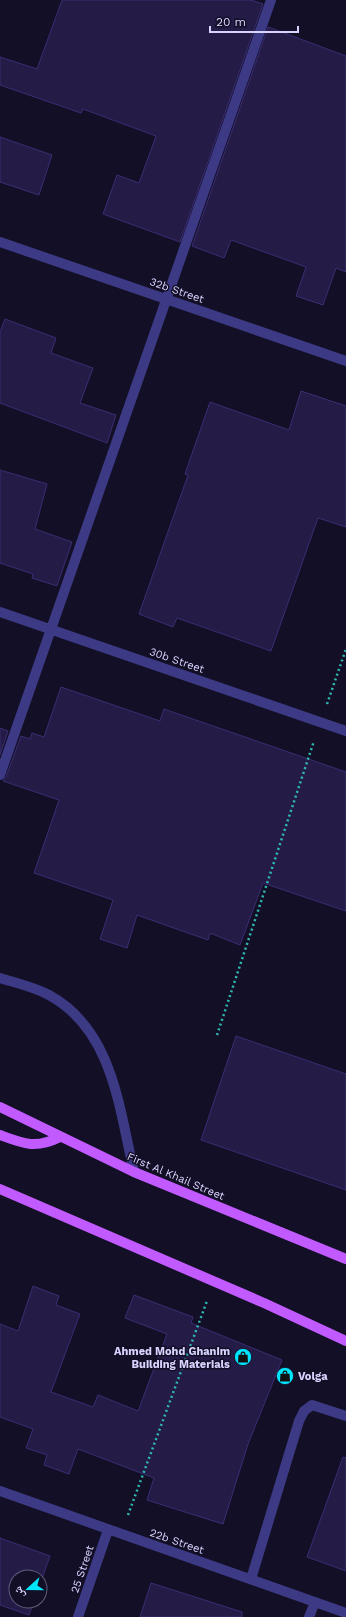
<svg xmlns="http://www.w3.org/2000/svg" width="346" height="1617" font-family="'Work Sans','Noto Naskh Arabic',sans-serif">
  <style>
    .building { fill: #241b47; stroke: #3b2d73 }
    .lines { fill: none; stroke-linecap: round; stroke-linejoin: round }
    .path { stroke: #2fb8b0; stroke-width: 2.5; stroke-dasharray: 2 3; stroke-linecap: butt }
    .minor { stroke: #3d3a85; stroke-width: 10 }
    .major { stroke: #c25bff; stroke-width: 10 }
    .labels { text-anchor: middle; stroke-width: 3; stroke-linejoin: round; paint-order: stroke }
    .street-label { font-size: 11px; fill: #d9d4ff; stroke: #130f26 }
    .poi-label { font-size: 11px; font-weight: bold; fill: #d9d4ff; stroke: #130f26; text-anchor: end }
  </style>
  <rect width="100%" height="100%" fill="#130f26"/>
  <path class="building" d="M62,0H251L263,4L180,242L103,214L117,175L139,183L156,136L83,109L81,113L0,85V57L37,69Z
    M268,27L346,56V272L336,268L323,305L296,296L306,267L231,240L224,258L192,246Z
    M0,137L52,155L39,195L0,182Z
    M5,319L56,338L51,353L93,368L80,403L116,415L107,443L0,403V332Z
    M301,391L346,406V527L318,518L271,651L177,618L173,627L139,614L188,475L185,474L210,402L289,430Z
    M0,470L47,484L35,529L72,542L57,586L32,578L33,574L0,563Z
    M61,687L160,721L164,709L346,772V911L263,883L240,945L210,933L208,940L137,915L127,948L100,939L113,900L34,873L59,800L3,781L6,777L21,736L30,739L32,733L44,737Z
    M0,728L8,731L0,755Z
    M236,1036L346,1074V1190L201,1140Z
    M33,1286L59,1296L56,1305L80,1314L51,1392L93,1407L98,1395L138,1411L167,1334L125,1318L134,1295L193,1317L191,1323L282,1360L248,1444L223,1524L147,1500L154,1478L78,1449L69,1474L44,1465L47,1455L26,1448L33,1429L0,1417V1324L18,1331Z
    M343,1457L346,1458V1571L307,1557Z
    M0,1538L50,1556L40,1584V1577H16V1601H34L29,1615L0,1605Z
    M151,1583L242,1612V1617H140Z"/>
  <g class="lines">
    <path class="path" d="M327,704L346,649
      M217,1035L314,741
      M128,1515L207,1301"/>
    <path class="minor" d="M0,242L346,361
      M0,612L346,731
      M0,775L271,0
      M0,978C16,983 34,987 49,995C113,1030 119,1108 134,1172
      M0,1491L346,1613
      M251,1579L299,1421L304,1411L312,1405L346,1416
      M78,1617L108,1530
      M309,1617L315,1602"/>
    <path class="major" d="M0,1107L134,1172L346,1259
      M0,1135C24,1144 36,1149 60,1137
      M0,1189L264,1303L346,1341"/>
  </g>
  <defs>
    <symbol id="shop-disc" viewBox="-11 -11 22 22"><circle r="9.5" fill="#00e5ff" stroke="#130f26"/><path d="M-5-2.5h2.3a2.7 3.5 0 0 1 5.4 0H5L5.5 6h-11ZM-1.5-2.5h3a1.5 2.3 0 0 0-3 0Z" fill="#111"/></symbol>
  </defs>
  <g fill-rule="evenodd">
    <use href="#shop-disc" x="233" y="1347" width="20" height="20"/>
    <use href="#shop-disc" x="275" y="1366" width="20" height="20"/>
  </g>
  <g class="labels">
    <g class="street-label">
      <text transform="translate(177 290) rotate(19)" y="4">32b Street</text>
      <text transform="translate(177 660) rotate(19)" y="4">30b Street</text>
      <text transform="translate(176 1176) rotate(23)" y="4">First Al Khail Street</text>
      <text transform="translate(177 1541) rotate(19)" y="4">22b Street</text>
      <text transform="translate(82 1569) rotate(-71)" y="4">25 Street</text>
    </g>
    <g class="poi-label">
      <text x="230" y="1355">Ahmed Mohd Ghanim<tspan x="230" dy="13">Building Materials</tspan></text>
      <text x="298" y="1380" text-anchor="start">Volga</text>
    </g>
  </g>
  <g transform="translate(28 1589) rotate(249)"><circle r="19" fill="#130f26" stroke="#625e7d"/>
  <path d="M0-3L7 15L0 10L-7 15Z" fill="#00e5ff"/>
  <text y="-6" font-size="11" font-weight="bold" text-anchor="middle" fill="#d9d4ff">ش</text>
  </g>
  <path d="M210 26v6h88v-6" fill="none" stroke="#d9d4ff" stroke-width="2"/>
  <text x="216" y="26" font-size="12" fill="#d9d4ff" stroke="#130f26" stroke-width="3" paint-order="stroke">20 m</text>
</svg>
